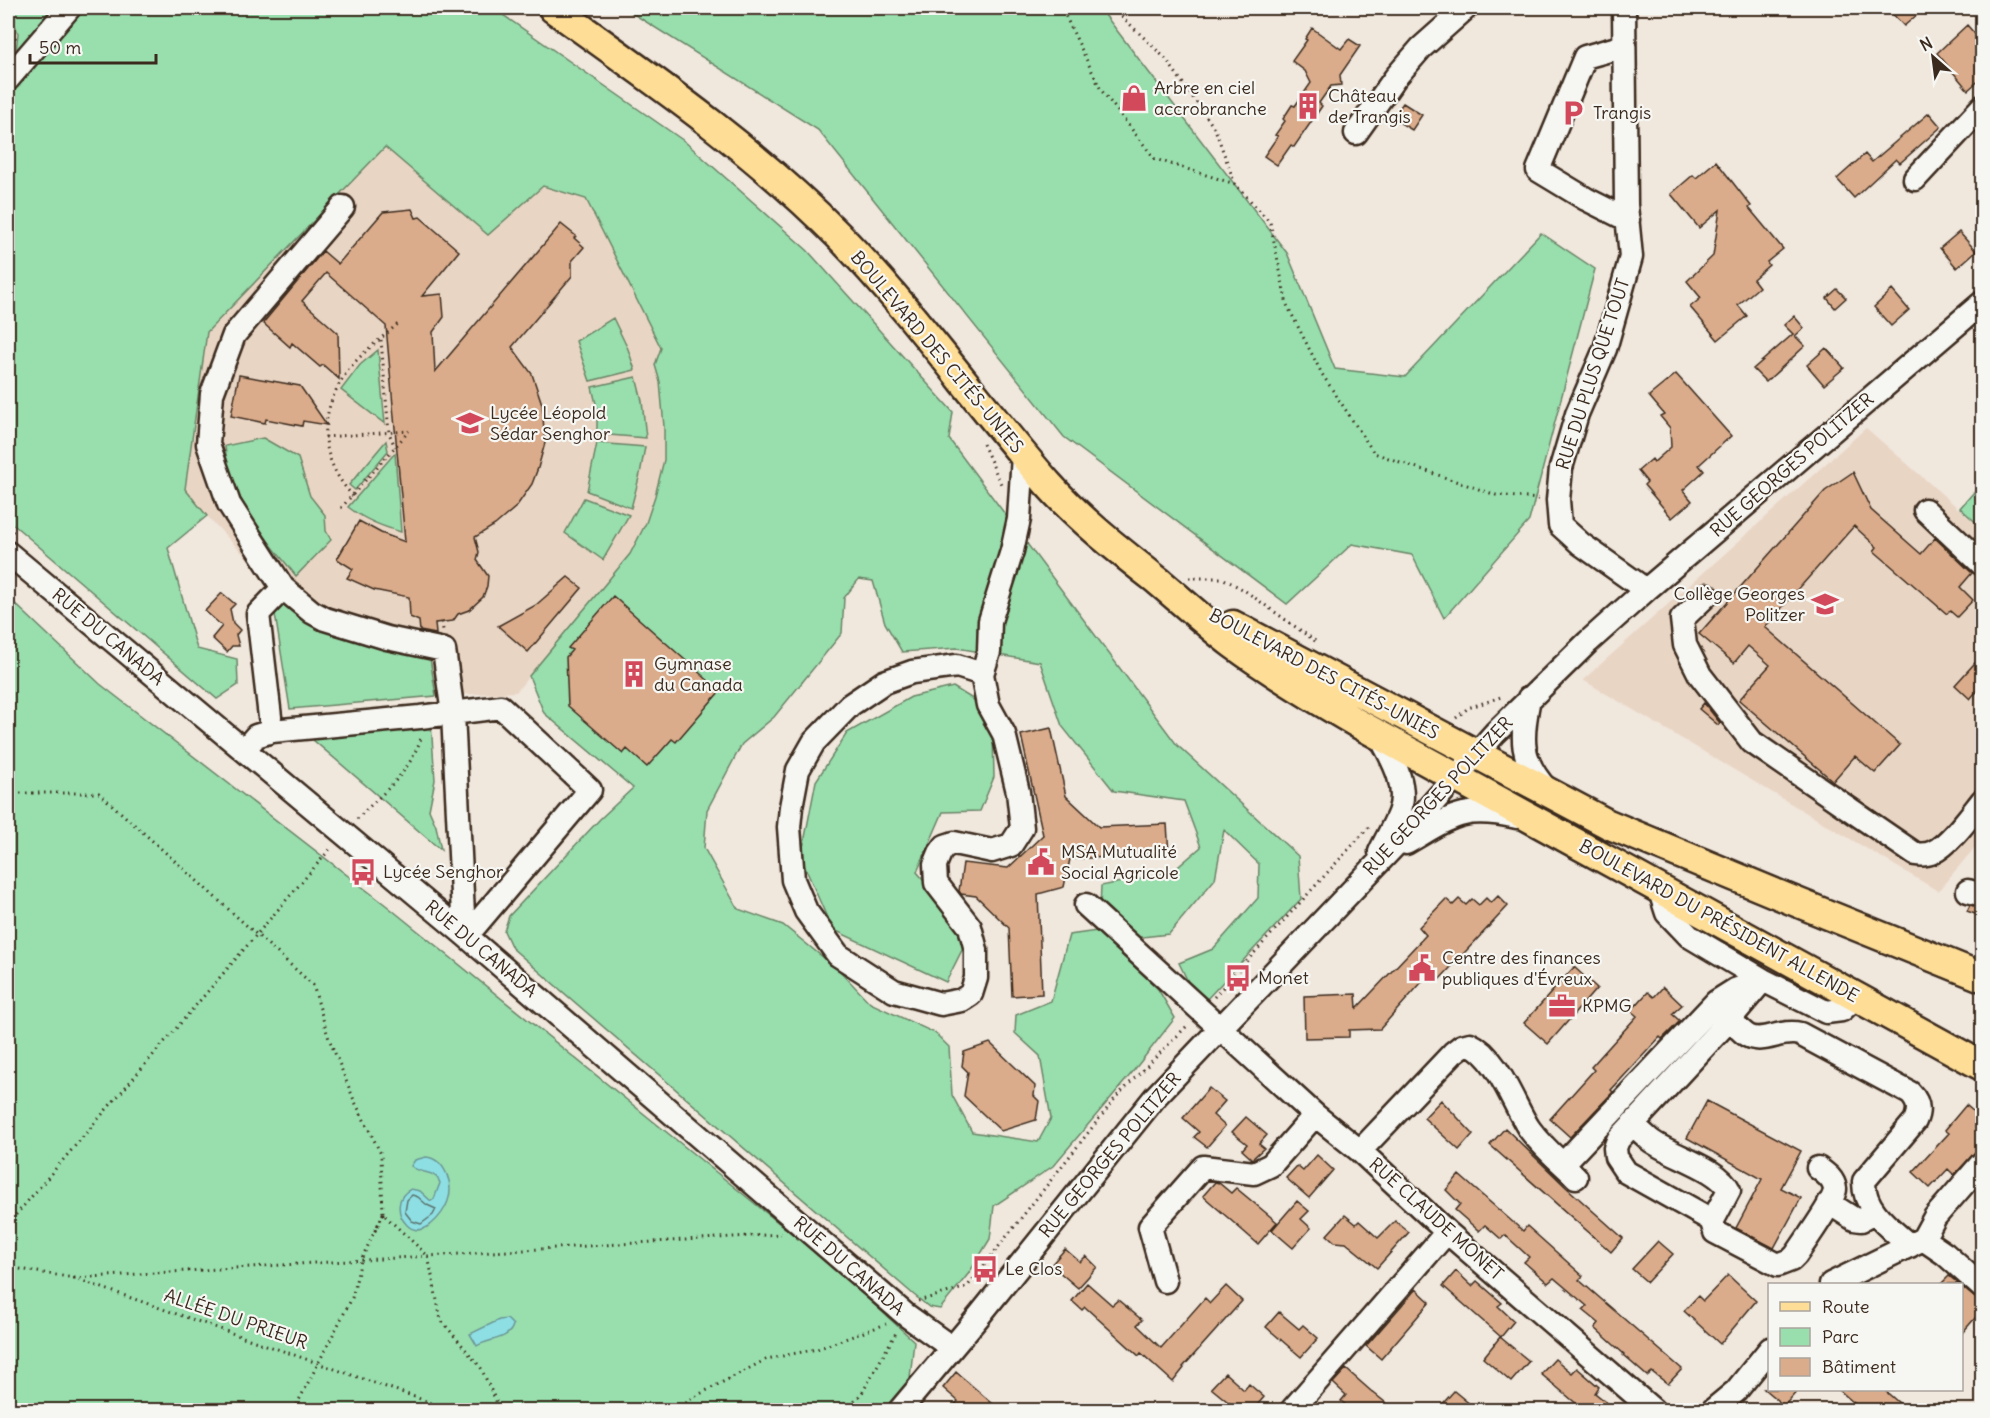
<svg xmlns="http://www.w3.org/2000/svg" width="1990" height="1418" font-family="Delius,sans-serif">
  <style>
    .built { fill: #e9d5c4 }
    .green { fill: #98dfad; stroke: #6a8466; stroke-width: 1.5 }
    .water { fill: #8ddfe4; stroke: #6c9795; stroke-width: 1.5 }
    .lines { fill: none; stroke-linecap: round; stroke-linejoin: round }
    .shore { stroke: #5c726d; stroke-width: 1.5 }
    .building { fill: #daac8b; stroke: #3b2a1e; stroke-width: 1.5 }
    .minor-casing { stroke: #3b2a1e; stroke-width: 27 }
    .major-casing { stroke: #3b2a1e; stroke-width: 33 }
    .path { stroke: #3b2a1e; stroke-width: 3; stroke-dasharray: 1.5 4.5; stroke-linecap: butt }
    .minor { stroke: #f6f6f2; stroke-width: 22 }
    .major { stroke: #fedd96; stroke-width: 28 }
    .labels { text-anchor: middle; stroke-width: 4.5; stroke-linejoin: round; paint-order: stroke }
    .poi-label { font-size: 18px; fill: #3b2a1e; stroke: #f6f6f2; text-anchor: start }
    .street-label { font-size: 18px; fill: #3b2a1e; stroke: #f6f6f2 }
  </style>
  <rect width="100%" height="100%" fill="#f0e7dd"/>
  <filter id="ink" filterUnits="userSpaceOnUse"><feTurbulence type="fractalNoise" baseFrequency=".0167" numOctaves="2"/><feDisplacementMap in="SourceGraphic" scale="12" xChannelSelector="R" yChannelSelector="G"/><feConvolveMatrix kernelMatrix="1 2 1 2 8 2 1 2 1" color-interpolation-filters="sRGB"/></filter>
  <g filter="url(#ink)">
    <path class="built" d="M385,146L488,235L543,186L586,199L661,348L655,365L660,382L664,427V460L655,496L646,523L630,554L516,692L436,696L429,652L401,645L269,581L207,516L185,489L207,332Z
      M1866,428L1982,529V839L1938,891L1583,680Z"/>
    <path class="green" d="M8,8H493L684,141L807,250L953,412L949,439L1177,745L1298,856L1301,899L1205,1001L1192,990L1179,963L1213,949L1258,898L1259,864L1224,830L1215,879L1169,934L1133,938L1100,908L1101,886L1172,872L1201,847L1184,801L1114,791L1062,726L1040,662L957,648L902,652L885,623L873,581L859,579L844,598L842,633L774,717L742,744L707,810L704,848L738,909L783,925L840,971L870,1003L935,1033L949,1047L952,1095L972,1132L1038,1142L1051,1118L1040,1056L1015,1033L1016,1015L1051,1001L1069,935L1097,931L1158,989L1175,1018L1131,1074L1053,1166L994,1206L990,1239L969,1273L940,1309L929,1307L914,1295L512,948L504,931L509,916L600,819L633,788L544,713L529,676L630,554L646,523L655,496L664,460V427L660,382L655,365L661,348L586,199L543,186L488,235L385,147L207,332L185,489L207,516L168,548L197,649L237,659L238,685L217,699L8,520V124L18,33Z
      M624,8H1105L1102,11L1287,253L1335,369L1405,377L1541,233L1595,269L1529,521L1444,618L1412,555L1352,544L1287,604L1064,437L818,130Z
      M613,318L628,349L635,370L590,381L576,341Z
      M378,350L385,424L341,390L360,365Z
      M636,377L642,401L646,438L597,434V408L592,387Z
      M263,438L298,458L310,496L325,515L326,531L331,540L296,576C265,537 229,497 225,446Z
      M386,441L388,451L355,490L349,485Z
      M597,443L645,447L640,474L631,508L587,491Z
      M395,453L401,532C381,526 365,520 348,507Z
      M1982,483V528L1960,508Z
      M584,498L629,515L603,560L565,533Z
      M8,597L100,684L387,906L832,1266L914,1341L909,1387L890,1410H8Z
      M286,601L429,652L436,696L290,709L275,614L278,604Z
      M953,687L976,701L993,733L994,777L980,811L943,812L917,872L970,934L946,982L832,929L801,858L816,781L847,733L911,697Z
      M431,723L435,780L429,810L436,826L441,850L305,733Z"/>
    <path class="water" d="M426,1157C445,1159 454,1184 448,1201C443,1216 422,1240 407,1225C396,1214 396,1196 411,1189L420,1191L431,1201L434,1199L440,1183C435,1169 421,1175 411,1166L415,1160Z
      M507,1319L513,1325C510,1340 487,1339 477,1346L470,1334L499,1320Z"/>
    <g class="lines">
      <path class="shore" d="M412,1195L418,1197L427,1205L436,1209L433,1215L421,1224L412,1221L405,1212L407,1200Z"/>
    </g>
    <path class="building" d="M1887,8H1925L1904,26Z
      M1967,25L1983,43V77L1968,90L1937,53Z
      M1312,28L1341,49L1349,39L1360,46L1340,75L1341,85L1331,86L1319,103L1322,106L1294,147L1291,145L1277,165L1264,156L1278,136L1275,135L1285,121L1283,119L1292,105L1295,106L1311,83L1305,71L1292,61L1307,40L1305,39Z
      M1403,103L1422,115L1412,130L1392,118Z
      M1929,113L1941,127L1900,163L1896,159L1854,198L1837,179L1865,154L1872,162Z
      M1716,161L1751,206L1749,208L1783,249L1767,262L1769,265L1753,279L1759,287L1738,305L1747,316L1718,340L1690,307L1701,298L1687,281L1713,256L1720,210L1699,228L1671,194L1693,175L1696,178Z
      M412,209L416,218L420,217L459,251L422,296L442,294L444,317L433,332L435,372L561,224L576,236L574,238L584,247L572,261V276L512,347L532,374L542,404L545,443L538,468L532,484L516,507L495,525L475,537L479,552L477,560L488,576L487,586L483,597L469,610L458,614L453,621L435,623L436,634L420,631L419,621L410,617L409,597L374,590L347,578L353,569L337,559L359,521L381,533L405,542L386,326L326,273L302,301L338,333L339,379L323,365L320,367L292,343L290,347L263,323L323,251L338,264L383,212Z
      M1959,232L1976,251L1957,268L1940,248Z
      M1837,289L1846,298L1835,308L1827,298Z
      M1892,290L1909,310L1891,326L1874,307Z
      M1794,316L1804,328L1795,336L1805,346L1766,382L1753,369L1793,334L1784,325Z
      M1826,348L1844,368L1824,385L1807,365Z
      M1676,374L1731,436L1699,465L1704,471L1683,490L1692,501L1672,518L1644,485L1647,482L1638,471L1652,459L1654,462L1671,447L1670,428L1660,416L1664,414L1649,396Z
      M239,375L300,386L327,425L303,421L302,426L266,419L265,423L231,416Z
      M1853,472L1871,510L1921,554L1935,538L1972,573L1960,587L1973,600L1957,617L1950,611L1947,614L1874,551L1877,547L1854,526L1765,627L1900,745L1875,773L1855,756L1833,781L1739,700L1770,665L1748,646L1734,663L1699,634L1825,491Z
      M568,577L582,588L528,652L498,626L536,605Z
      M222,593L235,604L230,609L233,623L240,630L236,635L239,646H232L227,652L212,638L222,626L205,611Z
      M613,596L720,691L676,742L672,739L647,767L627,749L623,754L568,706L566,657L572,650L568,648Z
      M1983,654V697L1976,692L1970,699L1955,685Z
      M1704,703L1720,723L1718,725L1699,709Z
      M1051,728L1066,796L1099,827L1167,824L1169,854L1070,859L1064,887L1038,894L1042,994L1012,996L1009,928L976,896L961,894L959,891L963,863L1008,868L1043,835L1021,735Z
      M1498,896L1508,906L1438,981L1430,973L1380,1029L1349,1030V1037L1305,1038L1304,996L1356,994L1357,1008L1426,935L1419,927L1446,899L1453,905L1459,899L1466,905L1472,899L1479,905L1486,898L1491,903Z
      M1970,905L1983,908V917L1967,911Z
      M1574,967L1597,988L1548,1044L1524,1023Z
      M1663,987L1682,1005L1672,1014L1680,1021L1662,1039L1660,1037L1611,1090L1613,1092L1570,1137L1550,1119L1594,1070L1591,1067L1637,1016L1631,1011L1648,992L1654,997Z
      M990,1043L1035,1086L1034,1096L1039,1101L1036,1120L1001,1131L964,1096L968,1072L962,1066L964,1052Z
      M1209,1088L1225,1101L1213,1115L1225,1126L1207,1147L1194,1137L1199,1132L1183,1118Z
      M1441,1100L1473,1134L1459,1150L1424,1118Z
      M1707,1101L1801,1151L1781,1188L1801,1198L1774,1248L1736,1228L1762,1179L1687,1138Z
      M1966,1105L1983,1120V1144L1954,1175L1948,1169L1930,1188L1913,1172L1949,1133L1945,1130Z
      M1246,1117L1267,1135L1259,1144L1264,1148L1252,1159L1242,1150L1247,1144L1232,1132Z
      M1505,1128L1566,1187L1623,1238L1611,1252L1490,1145Z
      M1317,1155L1333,1170L1309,1198L1286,1178L1297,1166L1303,1171Z
      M1459,1175L1523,1231L1527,1226L1583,1276L1579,1280L1682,1369L1668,1384L1652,1372L1647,1376L1623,1355L1624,1354L1595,1328L1599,1323L1583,1310L1587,1306L1554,1278L1548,1283L1524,1262L1529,1257L1505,1235L1501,1239L1485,1225L1479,1231L1455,1210L1460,1204L1446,1190Z
      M1215,1182L1219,1183L1231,1193L1236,1188L1277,1222L1258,1244L1203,1196Z
      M1297,1201L1309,1211L1301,1219L1311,1228L1293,1248L1272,1230Z
      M1345,1215L1356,1224L1359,1221L1378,1238L1395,1221L1409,1232L1377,1268L1346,1243L1335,1242L1327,1235Z
      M1658,1241L1673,1254L1647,1282L1632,1269Z
      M1065,1249L1080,1262L1086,1256L1097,1267L1078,1288L1051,1265Z
      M1456,1271L1472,1286L1477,1281L1502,1303L1498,1306L1514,1321L1501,1337L1443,1286Z
      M1728,1275L1756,1301L1720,1344L1684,1311L1698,1296L1703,1301Z
      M1949,1276L1959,1284H1941Z
      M1087,1283L1112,1305L1118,1300L1142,1320L1137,1325L1161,1348L1205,1298L1210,1303L1226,1286L1242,1301L1183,1367L1184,1368L1173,1382L1141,1353L1139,1356L1085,1307L1082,1310L1072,1301Z
      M1962,1287L1974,1297L1983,1300V1309L1962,1333Z
      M1416,1289L1430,1302L1381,1359L1366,1346Z
      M1279,1312L1299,1329L1303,1325L1318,1338L1301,1357L1266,1327Z
      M1500,1337L1529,1361L1511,1382L1483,1358Z
      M1555,1359L1572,1373L1577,1368L1599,1387L1595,1393L1616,1410H1584L1541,1374Z
      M1346,1369L1371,1391L1395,1410H1352L1341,1401L1346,1395L1333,1383Z
      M956,1372L985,1397L1000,1410H951L958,1401L943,1388Z
      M1225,1373L1244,1390L1249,1384L1264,1397L1253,1410H1238L1211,1388Z
      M1764,1389H1799L1784,1406Z
      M1838,1389H1883L1907,1410H1862Z
      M1454,1391L1477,1410H1437Z"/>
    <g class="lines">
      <defs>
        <path id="minor" d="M1624,8L1626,205L1631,257L1605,349L1577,414L1561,468L1558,500L1560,525L1581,544L1646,590
          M1624,46L1585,57L1538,170L1586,199L1628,220
          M8,79L69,8
          M1356,133L1395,78L1421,48L1466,8
          M1915,179L1982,107
          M343,207L234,335L212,394L208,444L229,504L283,588L312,612L325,619L387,638L444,650L453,714L464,934
          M1925,510L1982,564
          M8,553L464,934L906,1315L952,1348
          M1707,595L1682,619L1685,645L1700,675L1752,742L1915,854C1921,855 1927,855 1933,852C1950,844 1970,816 1982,801
          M982,674L988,705L1004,734L1018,792L1022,828L1011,845L992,851L954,843L945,846L940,853L935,865L936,883L970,927L976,950V978L971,994L962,1000L941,1004L894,991L838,955L806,911L793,880L789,827L791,807L798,770L814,742L850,705L884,682L912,672L957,666L982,674L989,652L990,621L1012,551L1019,519L1023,455
          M1529,698C1521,738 1519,760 1548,791
          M270,717L258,614L283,588
          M244,750L256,736L272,731L420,717L501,707L590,790L475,926L464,934
          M1406,843C1453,816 1462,805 1517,817
          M1380,852C1386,839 1394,826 1399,813C1409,786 1392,759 1380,736
          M1659,888L1667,913L1689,936L1763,980L1826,1012L1842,1010L1857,996
          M1968,891L1982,895
          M1086,905L1315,1115L1360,1151L1447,1232L1653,1410
          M1763,980L1730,1019C1735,1024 1741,1032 1748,1036C1764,1044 1781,1029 1800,1034L1910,1093C1919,1102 1920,1110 1915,1121L1864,1181C1863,1210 1890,1228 1910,1246
          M1730,1019L1618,1140L1615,1148L1616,1157L1626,1172L1708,1218L1712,1222L1715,1232L1778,1265L1791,1260L1796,1255C1804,1243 1835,1200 1835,1189C1834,1179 1825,1173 1818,1168
          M1633,1123C1638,1129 1644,1135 1650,1140C1669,1155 1719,1168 1729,1190L1712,1222
          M1360,1151L1453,1053L1462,1046L1470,1044C1497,1056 1513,1103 1528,1127C1541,1146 1560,1161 1576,1177
          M1563,1164L1716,1002L1735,990L1761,981
          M1829,1203L1854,1219L1861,1220L1874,1213
          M1923,1239L1935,1217L1982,1163
          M1165,1281L1150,1227L1203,1167L1254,1173L1271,1165L1315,1115
          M1831,1284L1923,1239L1945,1254L1982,1287
          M900,1410L979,1316L1156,1096L1400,840L1495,733L1588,642L1646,590L1982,303
          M1292,1410L1447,1232
          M1713,1410L1736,1391L1770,1349"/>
        <path id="major" d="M553,8C652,79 752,148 838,235C914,312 976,402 1048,484C1080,520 1120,551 1158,581C1183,602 1207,624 1233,644C1272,673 1314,698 1357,723L1982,1066
          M1233,625L1608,824L1789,899L1982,977"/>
      </defs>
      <use href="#minor" class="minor-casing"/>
      <use href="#major" class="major-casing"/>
      <path class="path" d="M8,8L16,41
        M523,8L531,14
        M1026,8L1064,13L1101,90L1155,159L1235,184
        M1113,8L1166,59L1215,129L1235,184L1270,222L1287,305L1322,374L1374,453L1496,495L1538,499
        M381,340L389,433L395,447
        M325,437L409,431
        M983,444L1001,484
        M353,496C314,454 319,405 354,363C367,349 384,336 399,323
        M341,508L409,431
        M8,527L15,534
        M1189,578H1222L1244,590L1318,643
        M442,622L443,630
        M1456,718L1468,708L1504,696
        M8,793H99L313,985L328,1036L354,1100L381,1154L383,1214L428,1256L441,1320L481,1368L500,1410
        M357,819C384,791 410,774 422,735
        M1214,997L1369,827
        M8,1224L331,848
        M8,1267L74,1278L452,1410
        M74,1278L781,1234
        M918,1301L967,1287L1117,1096L1189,1024
        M294,1410L352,1298L361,1260L383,1214L374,1233
        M676,1410L694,1397L767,1359L817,1349L886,1324
        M846,1410L862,1393L897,1331"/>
      <use href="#minor" class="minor"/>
      <use href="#major" class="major"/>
    </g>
  </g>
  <defs>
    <symbol id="shop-bare" viewBox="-9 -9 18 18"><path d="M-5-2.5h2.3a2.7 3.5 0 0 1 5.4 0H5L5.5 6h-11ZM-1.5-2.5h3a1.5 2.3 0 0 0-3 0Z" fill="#d1495b" stroke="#f6f6f2" stroke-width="2.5" paint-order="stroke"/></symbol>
    <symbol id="building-bare" viewBox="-9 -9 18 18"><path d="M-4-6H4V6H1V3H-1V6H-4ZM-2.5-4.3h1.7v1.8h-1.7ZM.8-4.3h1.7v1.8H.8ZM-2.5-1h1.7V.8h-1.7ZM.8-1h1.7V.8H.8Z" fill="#d1495b" stroke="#f6f6f2" stroke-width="2.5" paint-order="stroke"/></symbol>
    <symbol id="parking-bare" viewBox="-9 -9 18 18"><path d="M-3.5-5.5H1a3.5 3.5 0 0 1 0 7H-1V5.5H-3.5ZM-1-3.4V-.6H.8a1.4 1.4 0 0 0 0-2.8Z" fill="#d1495b" stroke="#f6f6f2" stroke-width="2.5" paint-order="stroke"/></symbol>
    <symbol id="school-bare" viewBox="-9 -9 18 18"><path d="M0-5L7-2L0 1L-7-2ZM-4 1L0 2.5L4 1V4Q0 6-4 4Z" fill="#d1495b" stroke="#f6f6f2" stroke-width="2.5" paint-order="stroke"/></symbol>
    <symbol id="civic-bare" viewBox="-9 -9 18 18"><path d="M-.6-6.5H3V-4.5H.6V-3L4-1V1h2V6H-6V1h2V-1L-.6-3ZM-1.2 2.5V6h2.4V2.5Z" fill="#d1495b" stroke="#f6f6f2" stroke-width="2.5" paint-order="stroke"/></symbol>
    <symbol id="bus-bare" viewBox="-9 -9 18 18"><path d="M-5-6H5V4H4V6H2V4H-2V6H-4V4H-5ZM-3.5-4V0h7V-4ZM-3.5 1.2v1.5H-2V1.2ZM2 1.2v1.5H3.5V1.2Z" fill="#d1495b" stroke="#f6f6f2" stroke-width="2.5" paint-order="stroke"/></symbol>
    <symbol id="office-bare" viewBox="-9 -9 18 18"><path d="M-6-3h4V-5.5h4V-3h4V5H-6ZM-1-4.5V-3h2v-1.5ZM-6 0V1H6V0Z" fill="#d1495b" stroke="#f6f6f2" stroke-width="2.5" paint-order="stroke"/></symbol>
  </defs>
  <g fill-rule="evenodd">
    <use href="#shop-bare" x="1115" y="79" width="38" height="38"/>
    <use href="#building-bare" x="1289" y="87" width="38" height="38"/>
    <use href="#parking-bare" x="1554" y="94" width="38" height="38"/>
    <use href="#school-bare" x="451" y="404" width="38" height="38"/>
    <use href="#school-bare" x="1806" y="585" width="38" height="38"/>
    <use href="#building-bare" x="615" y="655" width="38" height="38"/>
    <use href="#civic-bare" x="1022" y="843" width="38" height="38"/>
    <use href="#bus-bare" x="344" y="853" width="38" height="38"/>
    <use href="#civic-bare" x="1403" y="949" width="38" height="38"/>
    <use href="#bus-bare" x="1219" y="959" width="38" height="38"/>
    <use href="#office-bare" x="1543" y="987" width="38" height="38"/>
    <use href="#bus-bare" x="966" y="1250" width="38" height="38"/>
  </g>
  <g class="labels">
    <g class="poi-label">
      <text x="1154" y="94">Arbre en ciel<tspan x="1154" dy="21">accrobranche</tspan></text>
      <text x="1328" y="102">Château<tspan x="1328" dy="21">de Trangis</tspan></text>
      <text x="1593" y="119">Trangis</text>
      <text x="490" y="419">Lycée Léopold<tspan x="490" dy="21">Sédar Senghor</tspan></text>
      <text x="1805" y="600" text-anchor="end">Collège Georges<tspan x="1805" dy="21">Politzer</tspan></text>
      <text x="654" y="670">Gymnase<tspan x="654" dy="21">du Canada</tspan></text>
      <text x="1061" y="858">MSA Mutualité<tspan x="1061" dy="21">Social Agricole</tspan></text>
      <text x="383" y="878">Lycée Senghor</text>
      <text x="1442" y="964">Centre des finances<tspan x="1442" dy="21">publiques d'Évreux</tspan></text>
      <text x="1258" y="984">Monet</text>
      <text x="1582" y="1012">KPMG</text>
      <text x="1005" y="1275">Le Clos</text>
    </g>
    <g class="street-label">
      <text transform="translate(937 352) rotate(50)" y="6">BOULEVARD DES CITÉS-UNIES</text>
      <text transform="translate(1593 374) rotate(-72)" y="6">RUE DU PLUS QUE TOUT</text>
      <text transform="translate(1792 465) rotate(-41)" y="6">RUE GEORGES POLITZER</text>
      <text transform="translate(108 637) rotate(40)" y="6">RUE DU CANADA</text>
      <text transform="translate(1324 674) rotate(28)" y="6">BOULEVARD DES CITÉS-UNIES</text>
      <text transform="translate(1438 796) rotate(-47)" y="6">RUE GEORGES POLITZER</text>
      <text transform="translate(1719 921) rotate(29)" y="6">BOULEVARD DU PRÉSIDENT ALLENDE</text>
      <text transform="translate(481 949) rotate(40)" y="6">RUE DU CANADA</text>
      <text transform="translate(1110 1155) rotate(-50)" y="6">RUE GEORGES POLITZER</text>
      <text transform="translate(1436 1219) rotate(42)" y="6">RUE CLAUDE MONET</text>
      <text transform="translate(849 1266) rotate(41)" y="6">RUE DU CANADA</text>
      <text transform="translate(236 1319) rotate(19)" y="6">ALLÉE DU PRIEUR</text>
    </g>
  </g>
  <rect width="1990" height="1418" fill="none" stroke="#f6f6f2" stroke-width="30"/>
  <rect x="15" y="15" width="1960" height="1388" fill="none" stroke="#3b2a1e" stroke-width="2" filter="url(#ink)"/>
  <rect x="1768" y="1283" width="195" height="108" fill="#f6f6f2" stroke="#aba49d" stroke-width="1.5"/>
  <rect x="1780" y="1302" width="30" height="9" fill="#fedd96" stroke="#aba49d" stroke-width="1.5"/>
  <text x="1822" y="1313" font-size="18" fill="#3b2a1e">Route</text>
  <rect x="1780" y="1328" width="30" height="18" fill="#98dfad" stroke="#aba49d" stroke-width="1.5"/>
  <text x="1822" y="1343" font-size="18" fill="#3b2a1e">Parc</text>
  <rect x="1780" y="1358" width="30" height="18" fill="#daac8b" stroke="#aba49d" stroke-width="1.5"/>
  <text x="1822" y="1373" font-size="18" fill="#3b2a1e">Bâtiment</text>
  <g transform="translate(1933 57) rotate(332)" stroke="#f6f6f2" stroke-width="4.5" paint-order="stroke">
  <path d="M0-4.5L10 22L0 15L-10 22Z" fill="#3b2a1e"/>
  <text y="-9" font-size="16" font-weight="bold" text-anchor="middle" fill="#3b2a1e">N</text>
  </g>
  <path d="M30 54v9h126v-9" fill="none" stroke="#3b2a1e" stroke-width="3"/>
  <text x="39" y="54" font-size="18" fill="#3b2a1e" stroke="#f6f6f2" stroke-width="4.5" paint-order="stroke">50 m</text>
</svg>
